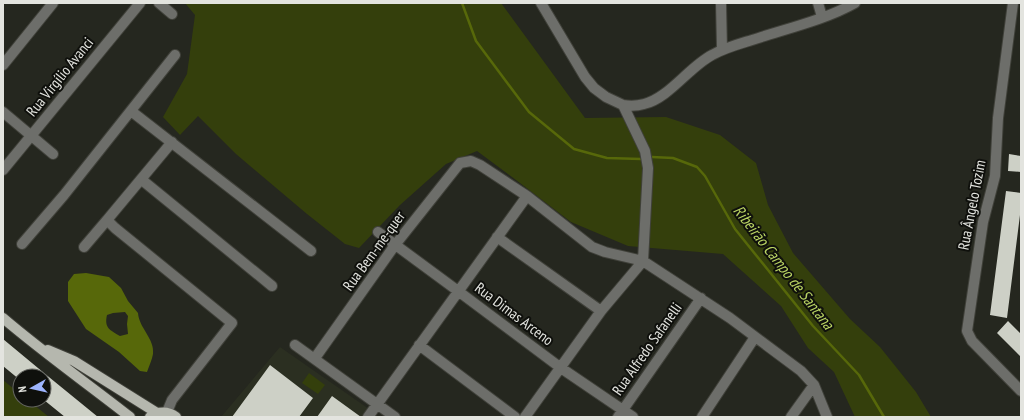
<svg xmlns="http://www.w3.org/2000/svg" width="1024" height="420" font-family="'PT Sans Narrow',sans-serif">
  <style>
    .built { fill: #2b2f21 }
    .green { fill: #343f0c }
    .water { fill: #57680a; fill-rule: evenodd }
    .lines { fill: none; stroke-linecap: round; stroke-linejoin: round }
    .stream { stroke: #57680a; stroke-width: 2.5 }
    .building { fill: #cdd0c6 }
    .minor-casing { stroke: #40413a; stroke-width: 12 }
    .major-casing { stroke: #40413a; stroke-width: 12 }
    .minor { stroke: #6d6e6a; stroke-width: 10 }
    .major { stroke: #b5b7ae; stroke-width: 10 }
    .labels { text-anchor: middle; stroke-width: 4; stroke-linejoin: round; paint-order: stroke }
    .street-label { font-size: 15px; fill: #e3e4df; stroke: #0f100c }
    .water-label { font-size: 16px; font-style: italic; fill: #b9d363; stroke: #0f100c }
  </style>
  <rect width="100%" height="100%" fill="#25271f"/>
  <path class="built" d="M280,347L369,409L363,417H221Z"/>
  <path class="green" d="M185,3H501L585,118L666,117L720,135L756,163L768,205L793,253L850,319L880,347L916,392L931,417H855L834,372L808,348L781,306L723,254L628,246L571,222L520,183L477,151L446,164L400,205L359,248L345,244L307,214L236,154L198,116L180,135L163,117L187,74L195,15Z
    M309,373L325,385L318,394L302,383Z
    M3,380L20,394V400H28L49,417H6L3,414Z"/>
  <path class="water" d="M86,273L109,277L121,288L128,301L138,313C139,328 155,339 153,354C152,360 149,366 147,372L140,371L119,352L86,329L68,301V282L74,274ZM113,313L125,312L128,316L127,324L128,334L120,336C110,330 104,328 107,315Z"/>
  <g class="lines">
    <path class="stream" d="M462,3L476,41L529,112L574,149L607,158L641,159
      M652,157L673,158L697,167L705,176L735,229L813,326L859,375L884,417"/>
  </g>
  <path class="building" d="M1009,154L1021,156V172L1008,171Z
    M1006,191L1021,193V207L1007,318L990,315Z
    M1008,321L1021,334V357L997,333Z
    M3,339L44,373L98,417H65L44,400V376H20V380L3,366Z
    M270,365L313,398L299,417H232Z
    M332,396L361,417H317Z"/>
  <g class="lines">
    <defs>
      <path id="minor" d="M159,3L172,14
        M541,3L585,77L594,88L606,97L623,105L645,151L648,168L643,261
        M721,3L722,50
        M818,3L822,17
        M1013,3L998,118L995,176L983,222L967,331L972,341L1021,391
        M3,65L53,3
        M623,105C630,106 637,106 644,104C669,98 689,67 712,55C724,48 739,44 752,40C785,29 825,20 855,3
        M131,111L311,251
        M3,112L53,154
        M3,170L140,3
        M142,180L272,286
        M378,232L458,291L561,368L633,417
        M497,237L601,311
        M22,244L64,195L175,55
        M84,247L107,220
        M295,345L395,417
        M419,345L515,417
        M315,358L395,245L460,163L471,161L480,165L527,196L592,247L605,252L643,261L730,318L801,371L814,385L827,417
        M167,412L172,400L232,323L115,228L107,220L172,142
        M368,417L527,196
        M525,417L601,311L643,261
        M618,417L701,298
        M702,417L755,337
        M791,417L814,385"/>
      <path id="major" d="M3,318C44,353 88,384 130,417
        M48,350L74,361L157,413
        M150,417C158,411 168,411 176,417"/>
    </defs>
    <use href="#minor" class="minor-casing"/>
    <use href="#major" class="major-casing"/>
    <use href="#minor" class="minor"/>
    <use href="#major" class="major"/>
  </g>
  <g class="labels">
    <g class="street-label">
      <text transform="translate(60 77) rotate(-51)" y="5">Rua Virgílio Avanci</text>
      <text transform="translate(972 205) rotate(-79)" y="5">Rua Ângelo Tozim</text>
      <text transform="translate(374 251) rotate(-54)" y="5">Rua Bem-me-quer</text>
      <text transform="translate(514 314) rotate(37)" y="5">Rua Dimas Arceno</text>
      <text transform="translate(647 349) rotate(-55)" y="5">Rua Alfredo Safanelli</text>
    </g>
    <g class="water-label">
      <text transform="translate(784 267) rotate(52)" y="6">Ribeirão Campo de Santana</text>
    </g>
  </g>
  <rect width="1024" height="420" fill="none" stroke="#e3e4df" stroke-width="8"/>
  <g transform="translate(32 388) rotate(262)"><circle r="19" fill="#0f100c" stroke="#646560"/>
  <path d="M0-3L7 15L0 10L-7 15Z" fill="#9db4fd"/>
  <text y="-6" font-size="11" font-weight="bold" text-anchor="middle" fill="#e3e4df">N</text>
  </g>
</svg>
